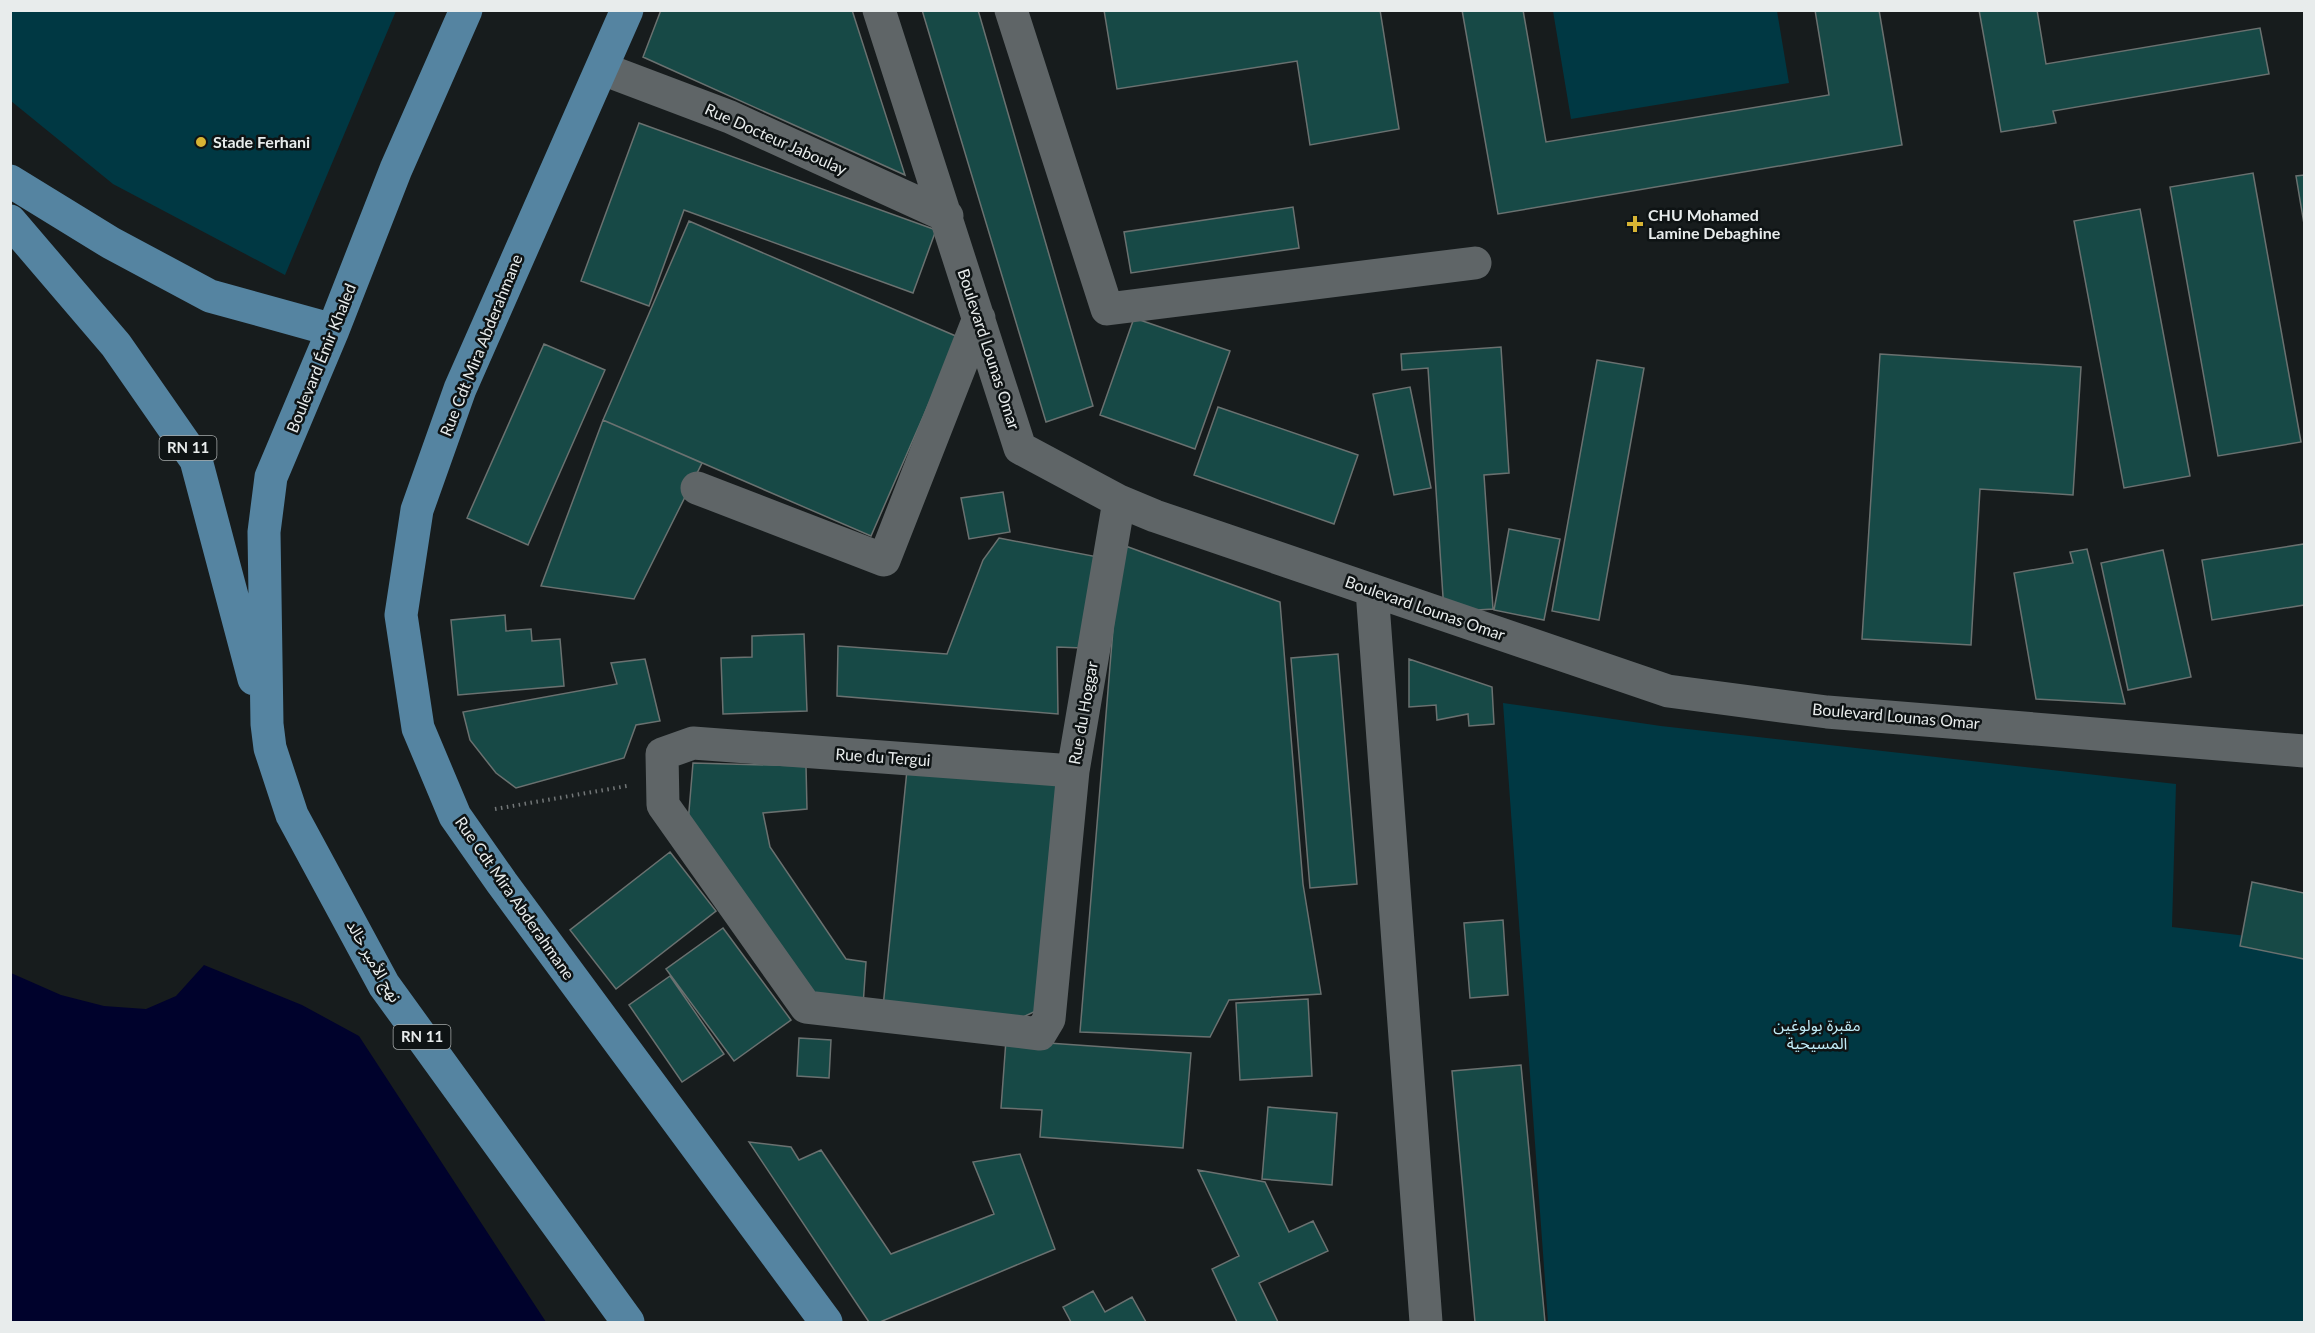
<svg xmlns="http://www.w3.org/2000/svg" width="2315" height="1333" font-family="Lato,'Noto Sans Arabic',sans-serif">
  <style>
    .green { fill: #003843 }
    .water { fill: #00022c }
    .building { fill: #174946; stroke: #6a7170; stroke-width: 1.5 }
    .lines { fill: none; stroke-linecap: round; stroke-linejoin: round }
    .path { stroke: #737778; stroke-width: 4; stroke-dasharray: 1.5 4.5; stroke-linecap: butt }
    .minor { stroke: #5f6567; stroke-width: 33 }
    .major { stroke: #5584a1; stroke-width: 33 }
    .poi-dot { fill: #d7b434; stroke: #0e1314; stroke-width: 2 }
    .labels { text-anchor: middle; stroke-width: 5; stroke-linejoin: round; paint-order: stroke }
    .shield { fill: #0e1314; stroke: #a7abab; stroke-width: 1.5 }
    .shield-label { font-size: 15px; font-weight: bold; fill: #e8ecec }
    .street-label { font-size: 16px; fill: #e8ecec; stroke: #0e1314 }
    .poi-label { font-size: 16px; font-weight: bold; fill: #e8ecec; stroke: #0e1314; text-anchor: start }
    .park-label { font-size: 16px; fill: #c1ecf7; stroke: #0e1314 }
  </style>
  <rect width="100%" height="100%" fill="#171c1d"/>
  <path class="green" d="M10,11L11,10L396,11L285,275L113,184L11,101Z
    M1553,11H1777L1789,83L1571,119Z
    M1503,703L1661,726L2176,784L2172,927L2304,943V1322H1548Z"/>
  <path class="water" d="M204,965L302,1005L359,1036L546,1322H11V973L61,995L104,1006L146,1009L176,996Z"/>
  <path class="building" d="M661,10H852L905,175L643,57Z
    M922,10H978L1093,406L1046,422Z
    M1104,10H1380L1399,129L1310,145L1297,61L1117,89Z
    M1462,10H1523L1546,142L1829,95L1815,10H1879L1902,145L1498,214Z
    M1979,10H2037L2046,64L2260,28L2269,74L2053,111L2056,123L2001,132Z
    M639,123L936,230L913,293L684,210L649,306L581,281Z
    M2253,173L2301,442L2218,456L2170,187Z
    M2304,175V224L2296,176Z
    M1293,207L1299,248L1131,273L1124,232Z
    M2140,209L2190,476L2124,488L2074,221Z
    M689,221L958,337L871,536L603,420Z
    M1134,318L1230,351L1195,449L1100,415Z
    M544,344L605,370L528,545L467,518Z
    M1501,347L1509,473L1484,475L1493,609L1444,612L1428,368L1402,370L1401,354Z
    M1880,354L2081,367L2073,495L1980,489L1971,645L1862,639Z
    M1597,360L1644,368L1599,620L1552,611Z
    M1410,387L1431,488L1394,495L1373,394Z
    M1218,407L1358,455L1334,524L1194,475Z
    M603,420L702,463L634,599L541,586Z
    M1003,492L1010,532L969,539L961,498Z
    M1509,529L1560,539L1544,620L1494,610Z
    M999,538L1098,557L1083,648L1057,647L1058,714L837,696L838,646L947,654L983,560Z
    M1120,544L1280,602L1303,884L1321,994L1229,1000L1210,1037L1080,1032Z
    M2304,544V605L2212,620L2202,560Z
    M2087,549L2125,704L2036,699L2014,573L2073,563L2070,552Z
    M2163,550L2191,677L2128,690L2101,563Z
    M505,615L506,631L531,629L532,641L560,639L564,686L458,695L451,620Z
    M804,634L807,711L723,714L721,658L752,657V636Z
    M1338,654L1357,884L1310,888L1291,658Z
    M645,659L660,721L636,725L624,758L516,788L496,773L470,740L463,712L617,684L611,663Z
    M1409,659L1492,687L1494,724L1469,726L1468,714L1437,720L1436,705L1409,707Z
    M693,763L806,766L807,809L763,813L770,847L846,959L866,962L863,1006L814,1003L688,823Z
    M907,770L1060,785L1038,1010L1008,1024L883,1007Z
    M670,852L716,911L616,989L570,930Z
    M2252,882L2304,893V959L2240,946Z
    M1503,920L1508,995L1470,998L1464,923Z
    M723,928L791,1020L734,1061L666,969Z
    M670,976L724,1054L682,1082L629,1005Z
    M1308,999L1312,1076L1240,1080L1236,1003Z
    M799,1038L831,1040L829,1078L797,1076Z
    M1006,1040L1191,1053L1183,1148L1040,1137L1042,1110L1001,1108Z
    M1521,1065L1545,1322H1475L1452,1071Z
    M1268,1107L1337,1113L1332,1185L1262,1179Z
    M749,1142L791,1147L799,1160L821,1150L891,1254L994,1214L973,1162L1020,1154L1055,1249L880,1322H869Z
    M1198,1170L1265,1182L1289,1232L1313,1221L1328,1251L1259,1283L1278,1322H1237L1212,1269L1239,1256Z
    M1093,1291L1105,1312L1132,1297L1146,1322H1071L1063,1307Z"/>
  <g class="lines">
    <path class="path" d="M495,809L627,786"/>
    <path class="minor" d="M879,10L1020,448L1119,501L1155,516L1668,691L1827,712L2304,751
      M1011,10L1107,309L1475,263
      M603,69L730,117L947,216
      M697,488L884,560L979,318
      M1372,590L1426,1322
      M1073,771L693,743L662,754L663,805L806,1007L1040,1034L1049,1019L1073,771L1119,501"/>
    <path class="major" d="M466,10L396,169L333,330L271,477L264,532L267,724L270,748L292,815L384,985L628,1322
      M627,10L460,389L417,510L401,615L418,728L455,816L502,883L826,1322
      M10,181L111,243L210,296L333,330
      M10,221L116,345L196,460L254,679"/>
  </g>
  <g class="poi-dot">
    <circle cx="201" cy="142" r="6"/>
    <path d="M1632 215h6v6h6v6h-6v6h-6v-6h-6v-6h6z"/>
  </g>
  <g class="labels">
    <g class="shield">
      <rect x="159.5" y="436" width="57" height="24" rx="4.5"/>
      <rect x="393.5" y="1025" width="57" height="24" rx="4.5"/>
    </g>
    <g class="shield-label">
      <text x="188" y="453">RN 11</text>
      <text x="422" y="1042">RN 11</text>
    </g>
    <g class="street-label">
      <text transform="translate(776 139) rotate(24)" y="6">Rue Docteur Jaboulay</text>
      <text transform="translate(481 345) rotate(-68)" y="6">Rue Cdt Mira Abderahmane</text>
      <text transform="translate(989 349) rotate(72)" y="6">Boulevard Lounas Omar</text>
      <text transform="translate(321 358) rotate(-68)" y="6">Boulevard Émir Khaled</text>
      <text transform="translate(1425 608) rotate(19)" y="6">Boulevard Lounas Omar</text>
      <text transform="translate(1083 713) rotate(-80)" y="6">Rue du Hoggar</text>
      <text transform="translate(1896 716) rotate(5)" y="6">Boulevard Lounas Omar</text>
      <text transform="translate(883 757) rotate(4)" y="6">Rue du Tergui</text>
      <text transform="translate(515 898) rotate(55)" y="6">Rue Cdt Mira Abderahmane</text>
      <text transform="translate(374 961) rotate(60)" y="6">نهج الأمير خالد</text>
    </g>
    <g class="poi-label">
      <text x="213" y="148">Stade Ferhani</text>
      <text x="1648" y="221">CHU Mohamed<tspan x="1648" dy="18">Lamine Debaghine</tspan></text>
    </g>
    <g class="park-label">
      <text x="1817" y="1031">مقبرة بولوغين<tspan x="1817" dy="18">المسيحية</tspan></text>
    </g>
  </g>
  <rect width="2315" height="1333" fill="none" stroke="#e8ecec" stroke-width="24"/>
</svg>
